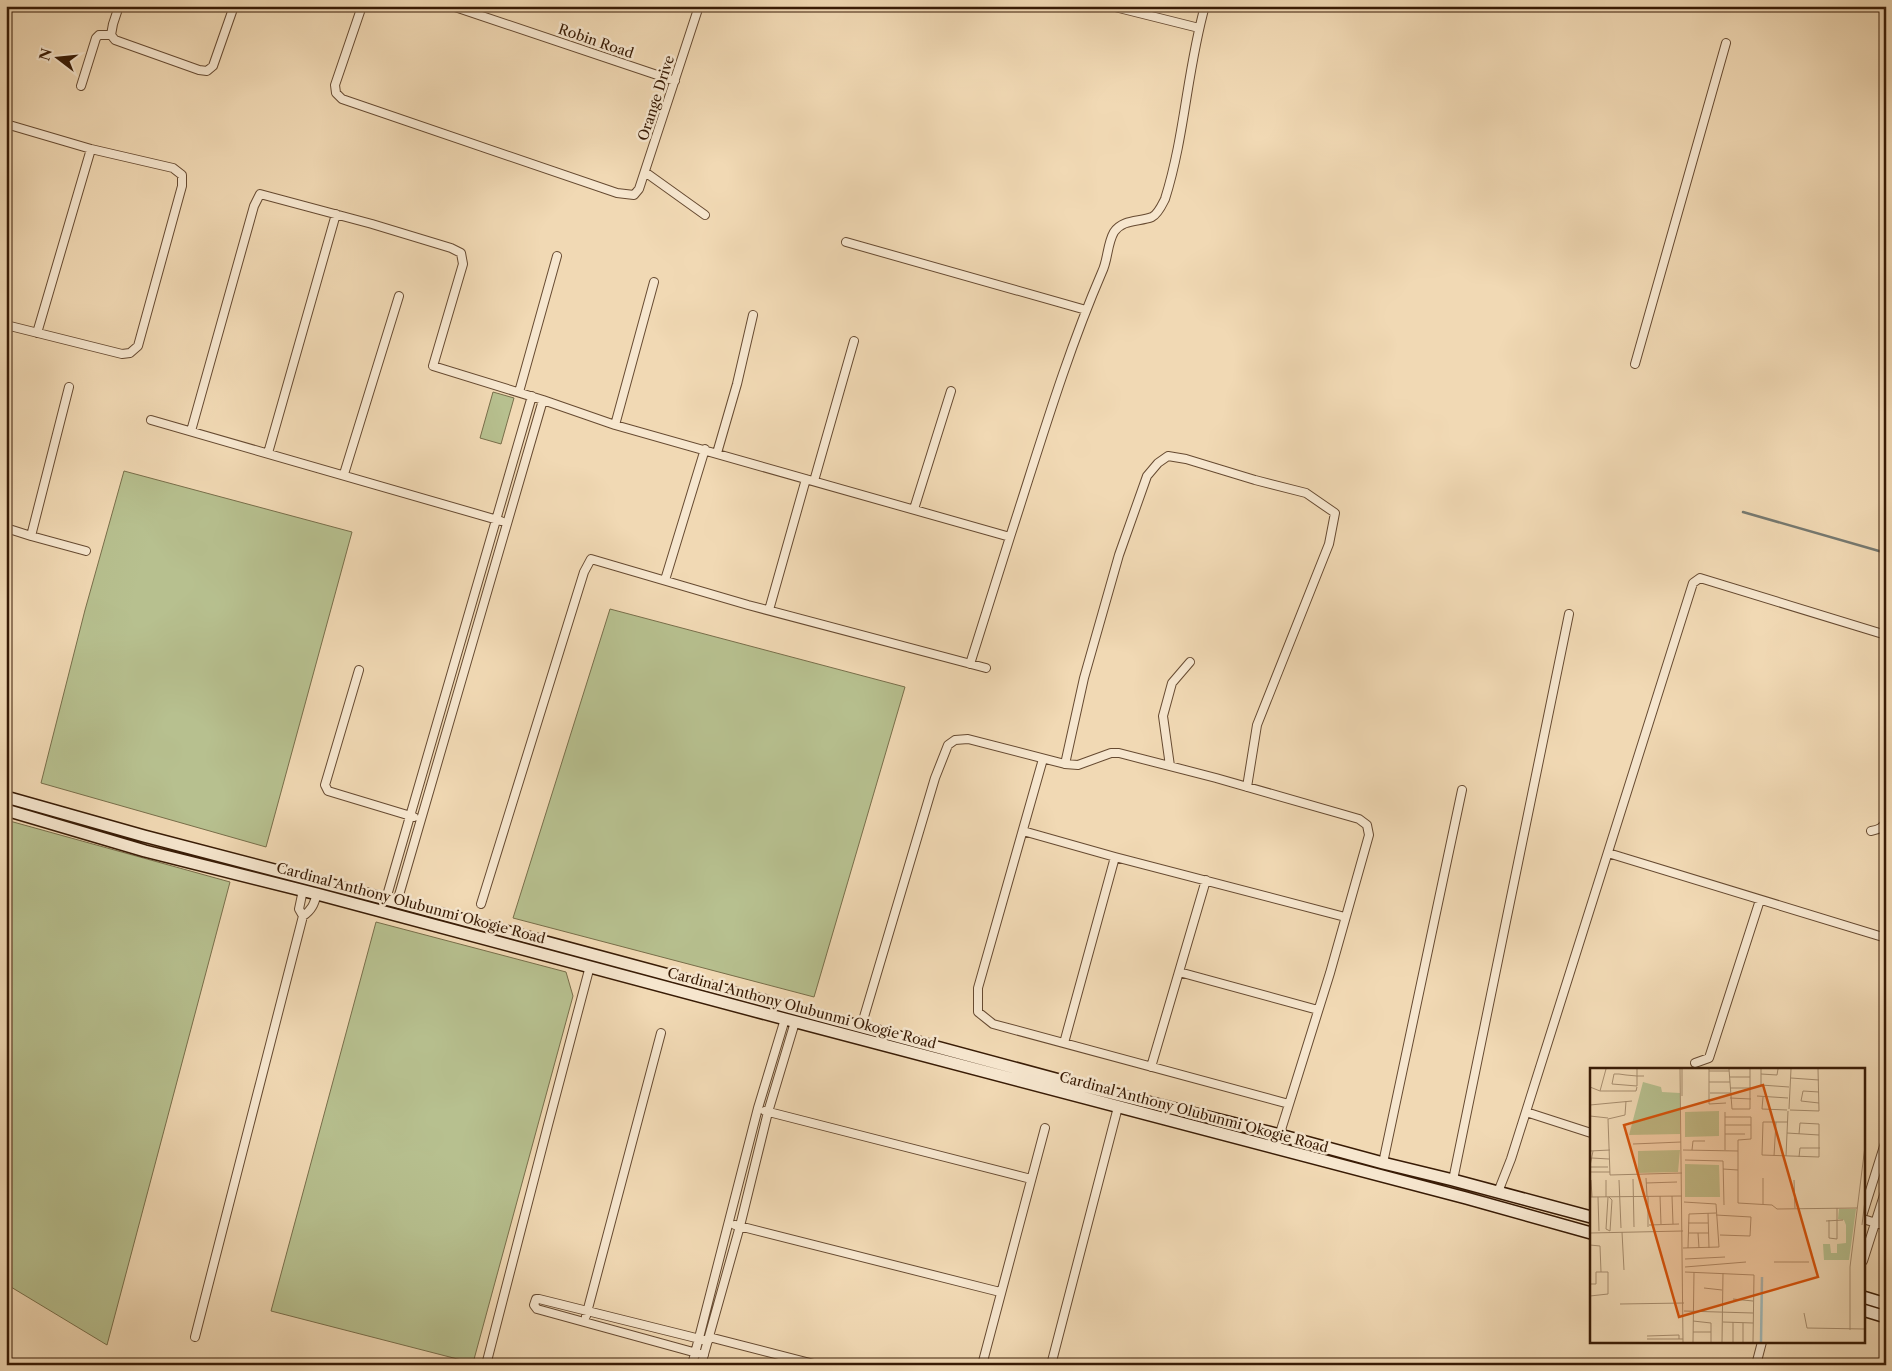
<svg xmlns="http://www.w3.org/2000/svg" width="1892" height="1371" font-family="'Libre Caslon Text',serif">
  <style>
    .green { fill: #b7c08f; stroke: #786e4a }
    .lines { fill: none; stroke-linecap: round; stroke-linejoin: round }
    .stream { stroke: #767970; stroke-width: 2.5 }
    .street-casing { stroke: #664a31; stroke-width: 10 }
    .secondary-casing { stroke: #381b05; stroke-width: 14 }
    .street { stroke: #f6e6ce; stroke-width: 8 }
    .secondary { stroke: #f6e6ce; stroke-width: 11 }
    .labels { text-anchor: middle; stroke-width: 5; stroke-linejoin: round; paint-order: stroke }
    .street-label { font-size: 14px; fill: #381b05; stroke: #f6e6ce }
    .inset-river { fill: none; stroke: #9fb8b8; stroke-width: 2.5 }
    .inset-road { fill: none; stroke: #a78d6e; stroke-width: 1 }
    .view { fill: #d6530b; fill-opacity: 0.15; stroke: #d6530b; stroke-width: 2.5 }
    .inset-edge { fill: none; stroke: #381b05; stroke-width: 2.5 }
  </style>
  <rect width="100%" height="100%" fill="#f1d9b4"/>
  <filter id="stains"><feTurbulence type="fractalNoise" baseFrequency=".004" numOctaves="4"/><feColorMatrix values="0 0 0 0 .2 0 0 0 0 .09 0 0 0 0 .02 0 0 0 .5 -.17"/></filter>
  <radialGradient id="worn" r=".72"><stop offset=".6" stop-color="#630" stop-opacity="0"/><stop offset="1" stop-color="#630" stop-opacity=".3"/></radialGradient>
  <path class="green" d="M493,392L514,398L501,444L480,438Z
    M124,471L352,532L266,847L41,783L85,610Z
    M610,609L905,687L814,997L513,918Z
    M6,820L230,882L107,1345L6,1284Z
    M376,922L566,972L573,996L473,1363L271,1311Z"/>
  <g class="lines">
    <path class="stream" d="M1743,512L1886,553"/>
    <defs>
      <path id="street" d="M119,6L113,24L111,35L115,40L199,70L207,71L213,66L234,6
        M362,6L335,85L336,93L342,99L617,193L634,195L639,189L699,6
        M452,6L675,81
        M1111,6L1199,28
        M81,86L96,38L99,35H111
        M6,124L91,149L173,168L182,175V186L138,346L130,353L122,354L6,325
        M645,172L705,215
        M846,242L1086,310
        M37,333L91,149
        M1635,364L1726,43
        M519,392L557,256
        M151,420L501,521
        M615,425L654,282
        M191,431L254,206L260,194L372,224L451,248L461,253L463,264L433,366L543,400L615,425L1010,537C1039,448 1065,358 1102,272C1108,260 1107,244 1114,232C1123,219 1139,222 1152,217C1158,214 1162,205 1165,199C1185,136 1187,69 1205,6
        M268,453L336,214
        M717,453L737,384L753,315
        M344,474L399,296
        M814,481L854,341
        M914,509L951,391
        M6,528L31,536L69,387
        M31,536L86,551
        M665,580L705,449
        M769,610L806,479
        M970,664L1010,537
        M359,670L325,785L328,791L414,817
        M1043,759L978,988V1012L993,1024L1289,1104
        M1065,764L1084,678L1119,555L1147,476L1158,463L1168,456L1186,459L1255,480L1306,493L1335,513L1329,544L1257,725L1247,787
        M1170,766L1163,716L1172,683L1190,662
        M1023,831L1115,857L1345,917
        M1871,831C1878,830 1883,828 1886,821
        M1608,853L1886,938
        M303,890L299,909L303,916
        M386,899L532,396
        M397,902L543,400
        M481,904L584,572L591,559L748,605L986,668
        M1179,972L1318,1010
        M861,1027L935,778L948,745L955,740L968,739L1065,764L1078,765L1111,753H1119L1216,778L1359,819L1367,825L1369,835L1330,973L1275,1149
        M1064,1043L1115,857
        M1695,1063L1709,1058L1760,900
        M1151,1067L1206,880
        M765,1111L1031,1179
        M1526,1112L1591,1133
        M1383,1163L1462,790
        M1453,1180L1569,614
        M1498,1192L1511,1159L1693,583L1700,578L1886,635
        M1863,1213L1886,1140
        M1863,1219L1886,1226
        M735,1225L1000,1292
        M1863,1261L1886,1189
        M586,1316L661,1033
        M195,1337L303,916C312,910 314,904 317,894
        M709,1337L818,1365
        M704,1355L537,1309L534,1305L536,1299H539L708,1341
        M486,1365L548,1125L590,966
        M692,1365L758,1108L785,1019
        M701,1365L740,1226L768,1112L795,1022
        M982,1365L1045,1128
        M1051,1365L1118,1107
        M1756,1365L1762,1342"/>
      <path id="secondary" d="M6,797L144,836L397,902L1063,1081L1280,1135L1383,1163L1453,1180L1591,1217
        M6,810L145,851L317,894L785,1019L1466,1198L1591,1233
        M1863,1297L1886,1304
        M1863,1310L1886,1317"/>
    </defs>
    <use href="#street" class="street-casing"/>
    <use href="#secondary" class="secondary-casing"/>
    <use href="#street" class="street"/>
    <use href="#secondary" class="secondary"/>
  </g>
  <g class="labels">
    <g class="street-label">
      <text transform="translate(596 41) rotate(19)" y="5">Robin Road</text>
      <text transform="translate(656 98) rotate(-72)" y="5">Orange Drive</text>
      <text transform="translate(411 903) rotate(15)" y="5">Cardinal Anthony Olubunmi Okogie Road</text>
      <text transform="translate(802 1008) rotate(15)" y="5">Cardinal Anthony Olubunmi Okogie Road</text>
      <text transform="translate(1194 1112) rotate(15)" y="5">Cardinal Anthony Olubunmi Okogie Road</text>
    </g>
  </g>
  <g transform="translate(1590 1068)">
    <rect width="275" height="275" fill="#f1d9b4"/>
    <path d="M53,14L71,19L72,24L90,25V66L39,67ZM129,43V68L95,69V44ZM90,82L88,104L48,105V83ZM95,96L129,97L130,129H95ZM249,141H266L259,192H234L233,176H240L241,185H247V176L256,175V157L254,152L248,151Z" fill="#b7c08f"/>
    <path class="inset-river" d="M171,274L172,209"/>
    <path class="inset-road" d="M47,1V18L22,16L24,6H29L36,7L47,8H54M90,1L93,274M92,1V28M119,1V36L136,35M139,1L142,41H160V1M171,1V17L199,19M119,3H139M171,6L187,7L188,1M140,9H160M201,10L229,12M119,14H140M0,19L10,23H46L47,19M140,20H161M10,23L16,1M229,24L213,23L211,33L229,35M120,25H140M167,28L198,30M173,29L172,41L197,42M140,30L161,31M36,33L35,47L18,51L20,107L92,105M0,37L42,33M199,41L201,1M200,42L229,43L228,1M0,48L18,50M135,49H161V71L148,72V135L182,137L187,141L267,140M198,54H173L172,87L229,89V56L210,55L209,66M135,57H161M197,65L229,67M135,66H155M43,76L91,74M93,82L148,83M102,82L103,73H115M135,82V44M0,83L20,82M184,88L186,54M196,88L198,43M209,89L210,80H230M2,90L19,91M95,92L133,93L134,137M0,98L3,83M0,99H18M133,101L148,102M0,104H20M56,110L57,128M173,110V136M43,111L44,159M1,112L2,129M16,112V129M29,112L31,160M204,112L205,140M56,115L87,114M58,128V159M70,128L71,156M82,128L83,156M0,129L92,128M8,129L9,163M18,129L16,161L20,163L22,132L19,129M118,145L119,180M126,147L161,149L160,168L130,167M239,152V170L247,171V140M236,153L253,152M98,155H118M59,157L89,156M272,157L275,132M32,164L34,202M0,165L93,163M98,165H119M108,165L109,180M0,177L10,178L11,204H18V226L0,228M93,180L129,179L126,136L94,134M98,180L99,146L126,145M95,191L135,189M184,194H219M95,199L156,194M95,204L164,207L163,274M0,216H6V204H11M114,220L132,222M143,231L163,233M30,236L94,235M94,243L163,245M214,245L217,260L275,261M103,253L121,255V274M133,254L163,255M260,262V199L275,78M103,264H121M57,268L89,267V271M57,271H93M103,274L104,204M132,274L133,205M143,274V254M153,274V255"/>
    <path class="view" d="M173,17L228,209L89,249L34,57Z"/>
    <rect width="275" height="275" class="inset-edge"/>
  </g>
  <rect width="1892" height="1371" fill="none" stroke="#f1d9b4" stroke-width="25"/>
  <rect x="8" y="8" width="1877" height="1356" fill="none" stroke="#381b05" stroke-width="2.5"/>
  <rect x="12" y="12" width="1867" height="1346" fill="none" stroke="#381b05"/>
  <g transform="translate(58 58) rotate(286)" stroke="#f6e6ce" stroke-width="4" paint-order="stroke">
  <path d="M0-4L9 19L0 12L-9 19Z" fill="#381b05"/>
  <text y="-8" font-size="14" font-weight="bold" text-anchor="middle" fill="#381b05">N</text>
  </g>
  <rect width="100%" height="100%" filter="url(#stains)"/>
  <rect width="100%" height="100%" fill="url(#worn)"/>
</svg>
